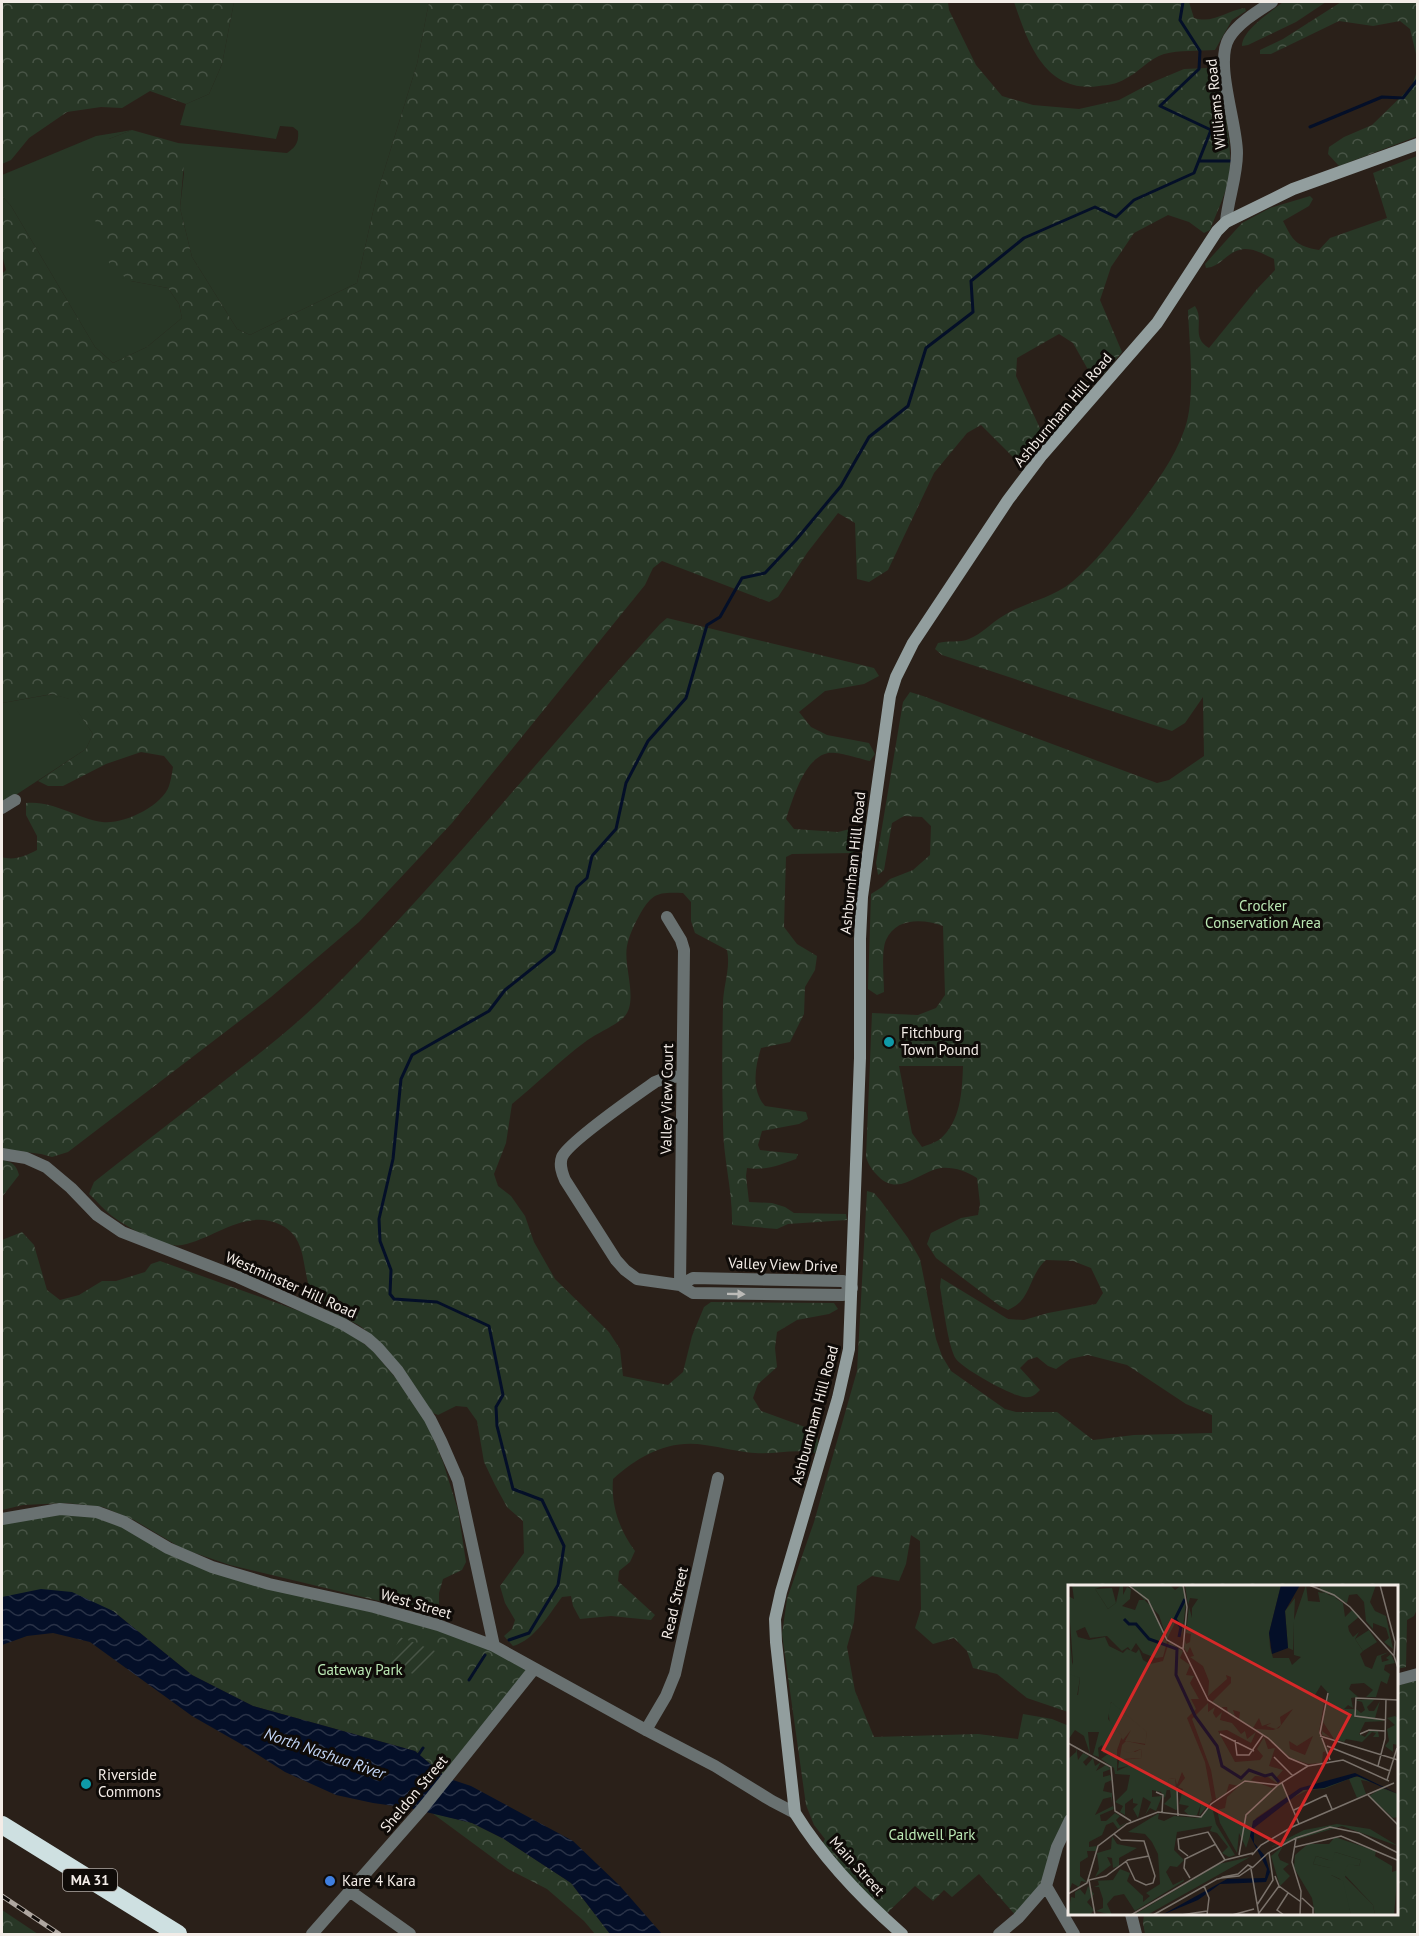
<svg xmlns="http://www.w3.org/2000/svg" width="1419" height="1936" font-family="'PT Sans',sans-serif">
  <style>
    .grass { fill: #283726 }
    .forest { fill: url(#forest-crowns); fill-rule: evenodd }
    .garden { fill: url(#garden-furrows) }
    .water { fill: url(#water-waves) }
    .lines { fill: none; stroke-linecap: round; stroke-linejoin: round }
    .stream { stroke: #040f28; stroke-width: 3 }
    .street { stroke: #697171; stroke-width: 12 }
    .secondary { stroke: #929e9e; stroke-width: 12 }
    .highway { stroke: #cee0e1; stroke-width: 18 }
    .rail-casing { stroke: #afa7a1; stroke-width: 5 }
    .rail { stroke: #0f0b08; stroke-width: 3; stroke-dasharray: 9; stroke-linecap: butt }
    .oneway { fill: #bcbbb8 }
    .culture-dot { fill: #0f9aa8; stroke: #0f0b08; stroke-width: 2 }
    .shop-dot { fill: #3f7fe0; stroke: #0f0b08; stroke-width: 2 }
    .labels { text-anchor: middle; stroke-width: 6; stroke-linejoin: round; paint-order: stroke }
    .shield { fill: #0f0b08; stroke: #afa8a4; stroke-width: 1.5 }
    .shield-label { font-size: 14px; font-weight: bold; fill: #f3ece7 }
    .street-label { font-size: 15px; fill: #f3ece7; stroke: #0f0b08 }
    .park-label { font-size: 15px; fill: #bae7b3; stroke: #0f0b08 }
    .poi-label { font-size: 15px; fill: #f3ece7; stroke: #0f0b08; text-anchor: start }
    .water-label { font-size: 16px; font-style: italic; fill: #c4d7f8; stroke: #0f0b08 }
    .inset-river { fill: none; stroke: #040f28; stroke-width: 3 }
    .inset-road { fill: none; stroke: #7a726b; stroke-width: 1.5 }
    .view { fill: #d62828; fill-opacity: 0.15; stroke: #d62828; stroke-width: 3 }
    .inset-edge { fill: none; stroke: #f3ece7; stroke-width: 3 }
  </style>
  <defs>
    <pattern id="forest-crowns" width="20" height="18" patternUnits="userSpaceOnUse" patternTransform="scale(1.5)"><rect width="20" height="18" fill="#283726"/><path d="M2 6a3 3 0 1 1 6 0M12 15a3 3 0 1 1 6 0" fill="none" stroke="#485446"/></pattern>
    <pattern id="garden-furrows" width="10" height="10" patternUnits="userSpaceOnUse" patternTransform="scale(1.5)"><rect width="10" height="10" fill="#283726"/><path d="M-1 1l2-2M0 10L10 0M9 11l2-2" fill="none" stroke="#485446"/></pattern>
    <pattern id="water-waves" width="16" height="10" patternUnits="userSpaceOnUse" patternTransform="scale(1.5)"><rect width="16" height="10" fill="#040f28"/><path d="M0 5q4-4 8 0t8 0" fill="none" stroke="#293247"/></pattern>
  </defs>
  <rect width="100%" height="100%" fill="#2a2019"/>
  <path class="grass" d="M234,2H429L417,64L377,194L357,283L250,335L237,329L192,257L180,208L184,173L178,143L287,153C296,147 299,142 298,131L293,127L280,126L276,139L180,125L186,104L209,94L222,64Z
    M132,130L109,139L131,281L168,288L179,304L182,318L147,347L113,363L95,347L11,206L2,196V175L96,136Z
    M53,694L70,699L93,734L86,749L2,804V703Z"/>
  <path class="forest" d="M2,2H234L222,64L209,94L186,104L150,91L122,108L101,107L67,112L29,138L11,160L2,164Z
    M429,2H948L949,10L976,65L1002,96L1033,105L1079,109L1119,100L1153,82L1184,69L1208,68L1217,72C1223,104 1235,149 1228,182C1224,198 1216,214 1210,230L1204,233L1189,222L1168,215L1134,233L1111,267L1100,300L1122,352L1101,377L1091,375L1073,343L1059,334L1017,358L1016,376L1043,435L1025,458L1018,462L981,425L967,433L934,473L888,570L869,582L857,579L855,523L838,513L807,553L778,597L769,602L662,561L653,568L645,585L452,823L359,922L271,997L68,1152L52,1157L41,1154L2,1149V857C14,861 25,856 37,850V836L26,815V803C53,800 76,818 102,822C123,825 162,806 169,786C171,780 172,773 173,767L164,756L141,752L106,764L63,786H48L38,781L86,749L93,734L69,699L52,694L2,703V274L6,270L2,255V196L11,206L95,347L113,363L147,347L182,318L179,304L168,288L131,281L111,268L97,231L89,179L91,158L109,139L132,130L178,143L185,151L180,208L192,257L237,329L250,335L357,283L377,194L417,64Z
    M1014,2H1189L1194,18C1214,24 1225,11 1245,8L1246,11L1232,20L1215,50C1199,51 1179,50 1164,54C1150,58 1138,73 1125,79C1117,84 1108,85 1099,86C1045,94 1028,43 1014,2Z
    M1283,2H1326L1296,22L1248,45L1242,46C1242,30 1271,12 1283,2Z
    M1341,2H1417L1418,136L1339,166L1328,154L1329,147L1344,137L1372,125L1412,86L1416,74V54L1410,29L1400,21L1373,26L1339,21L1271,54H1260V50L1283,39Z
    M1417,156L1418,1607L1414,1616L1407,1620L1406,1667L1397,1669L1396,1586H1070L1069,1715L1068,1712L1027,1698L997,1674L973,1668L967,1651L954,1638L933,1644L915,1628L921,1609L920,1541L911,1535L906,1564L899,1581L872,1576L857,1586L854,1622L847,1647L855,1691L874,1737L978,1734L1018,1739L1023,1714L1052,1719L1069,1726V1820L1046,1886L1018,1918L979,1874L952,1897L944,1890L933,1901L915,1886L883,1917L820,1848L825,1839L814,1825L806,1805L782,1634L787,1599L814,1522L857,1371L867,1191L874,1193L881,1201L908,1238L920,1259L936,1339L942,1356L951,1371L1005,1409L1016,1412H1057L1093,1440L1134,1435L1212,1433V1415L1186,1404L1127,1365L1088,1355L1070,1359L1056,1369L1048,1366L1037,1357L1028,1360L1020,1368L1040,1390C1035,1395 1032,1398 1024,1397C1012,1396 963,1369 956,1359C948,1347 943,1303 940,1287L941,1278L1008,1319L1024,1320L1048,1313L1096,1304L1103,1293L1091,1268L1073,1261L1046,1260C1028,1276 1032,1300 1008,1310L1000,1306L936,1258L927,1244L931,1233L961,1218L978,1215L980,1204L977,1178C966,1171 954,1167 941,1168C920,1171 899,1197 879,1177C872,1170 869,1166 866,1157L872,1013L918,1015L936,1008L945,995L943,926C924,919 896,917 886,940C881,951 884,978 884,992L877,995L868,989L871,894L882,887L890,879L913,870L930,855L931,826L922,817L904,816L892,823L884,870L878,875L876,863L903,702L910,692L923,696L1157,783L1169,780L1204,756L1203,697L1185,723L1172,731L942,655L935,649L938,643C948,640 960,643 969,639C982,634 991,623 1003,616C1025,602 1051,599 1072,582C1095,563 1115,537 1133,514C1153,486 1174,461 1185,428C1196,396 1189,344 1188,310L1195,306C1205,321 1190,337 1209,348L1257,289L1275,270L1274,259C1253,249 1243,243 1224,259C1218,264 1214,267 1206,268L1205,264L1242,223L1270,208L1310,196L1313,199L1309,206L1283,221C1293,241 1296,246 1319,250L1330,238L1387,218L1373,173ZM899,1066H963C962,1092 961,1122 939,1140C934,1143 927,1145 922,1147L912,1133Z
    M667,618L874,668L879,676L864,684L825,691L799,712L811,727L827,735L869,743L875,754L870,761C861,759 837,751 828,753C804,758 793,799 786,819L794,829L838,832L858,827C861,836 861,847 853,853L792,854L786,857L784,927L797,944L817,956L815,970L805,987L804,1014L790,1042L761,1048C755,1067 751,1090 765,1106L806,1112L808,1119L799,1124L762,1131L758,1145L760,1150L798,1154L796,1159C780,1165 764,1171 747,1168L746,1176L749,1202L772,1203L785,1207L794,1213L846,1214L847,1220L788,1224L777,1229L732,1225C733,1191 723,1159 723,1124C722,1085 722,1044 723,1005C723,986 731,968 727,950L695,933L691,921V902L683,893C657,892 652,893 639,916C634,925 629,936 627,946C623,966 639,1001 624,1017C617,1025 595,1034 585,1042C559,1061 537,1084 512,1104L506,1143L494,1174L498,1186L511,1196L525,1216L534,1242L555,1279L609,1332L620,1349L623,1376L668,1385L683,1372L692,1336L704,1307L711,1302L834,1303L838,1309L829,1314L797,1320L777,1332L775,1348L777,1367L758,1384L753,1398L761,1411L816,1431L819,1445L815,1453C793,1448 776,1455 755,1453C738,1452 722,1447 705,1445C668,1439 639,1456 613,1479C611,1506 619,1529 635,1551L630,1562L619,1571L618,1581L655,1615L651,1620L611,1616L580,1619L573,1606L571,1596L562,1597C549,1614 535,1640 513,1646L504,1636L512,1629L515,1620L505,1603L500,1586L524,1553L523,1521L507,1507L495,1485L484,1462L477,1421L467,1407L456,1406L438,1415L433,1413C411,1384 390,1348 360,1326C346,1317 323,1313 314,1297C300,1275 310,1239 281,1225C245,1208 216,1238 182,1245C164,1249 127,1227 112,1216C104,1210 97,1201 89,1194L94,1182C134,1150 175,1119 215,1088C251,1060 287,1033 320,1001C441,882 546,749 660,624Z
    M2,1160C12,1162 16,1164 19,1175L2,1197Z
    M22,1232L34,1245L47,1290L60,1300L79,1295L102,1281H116L145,1272L151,1264L160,1261L316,1317L352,1334L373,1351L405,1389L427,1423L443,1462L458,1510L466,1562L462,1570L443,1579L439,1593V1607L429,1613L230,1565L183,1549L134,1520L103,1507L66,1503L23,1505L2,1510V1240Z
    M97,1512L212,1567L438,1625L534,1669L447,1778L415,1751L253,1706L192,1675L113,1611L2,1597V1519Z
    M1417,1680V1934H1145L1143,1923L1144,1914H1396L1397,1686Z
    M432,1813L472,1823L504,1839L571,1883L610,1934H595L584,1921L547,1889L508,1869Z
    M2,1910L38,1934H2Z"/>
  <path class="garden" d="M400,1637L435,1651L424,1674L420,1677L392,1665L390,1660Z"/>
  <path class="water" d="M41,1589L72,1592L113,1611L192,1675L253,1706L415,1751L447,1778L471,1786L573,1841L620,1886L662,1934H610L571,1883L504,1839L472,1823L409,1808L373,1803L336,1795L285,1772L241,1744L192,1716L90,1642L53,1633L27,1636L2,1645V1597Z"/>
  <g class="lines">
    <path class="stream" d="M1310,127L1382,97L1403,98L1418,79
      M1199,161H1230
      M509,1640L529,1633L558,1585L564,1546L542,1500L513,1489L497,1426L496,1407L503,1395L489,1326L437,1302L394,1299L390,1294L391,1270L380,1241L379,1219L393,1159L401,1079L412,1055L489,1011L505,990L554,951L577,887L587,878L592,856L616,829L626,783L648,741L686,698L707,625L720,617L742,578L765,573L796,540L841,486L869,437L908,406L926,348L973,312L971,281L1024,238L1095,207L1116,217L1134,200L1194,173L1211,130L1160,106L1199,69L1200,51L1180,20L1183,2
      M469,1680L485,1655
      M419,1754L423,1748"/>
    <path class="street" d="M1226,222C1228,199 1237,177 1237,153C1237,123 1214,63 1229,38C1238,23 1258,11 1272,2
      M2,808L15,800
      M667,917L681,940L684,950L680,1285
      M2,1154L26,1158L46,1167L71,1188L97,1215L122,1232L238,1277L343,1324L368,1339L378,1348L398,1371L430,1419L441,1441L458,1480L494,1646
      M680,1285L693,1278L843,1281L852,1288L843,1295L693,1293L680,1285L637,1279L625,1270L616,1260L565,1180C562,1173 559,1165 562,1157C568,1142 638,1094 655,1082L665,1078L682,1076
      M2,1519L60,1509L97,1512L124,1522L168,1548L212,1567L269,1584L374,1607L438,1625L494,1646L646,1730L715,1766L772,1801L795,1813
      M1396,1680L1418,1674
      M646,1730L666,1696L675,1674L718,1478
      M1046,1886L1074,1934
      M351,1892L410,1934
      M1131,1914L1136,1934
      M312,1934L422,1809L534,1669
      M999,1934L1018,1918L1046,1886L1057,1847L1070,1820"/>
    <path class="secondary" d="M902,1934C862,1899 823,1858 795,1813L776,1642L775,1619L781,1592L838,1398L849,1349L860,1058V939L862,897L890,696L896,677L913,643L1008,500L1042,455L1157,323L1217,231L1226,222L1293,189L1418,144"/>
    <path class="highway" d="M2,1825L178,1934"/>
    <defs>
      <path id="rail" d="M2,1896L59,1934"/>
    </defs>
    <use href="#rail" class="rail-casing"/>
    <use href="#rail" class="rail"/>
  </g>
  <defs><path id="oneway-solid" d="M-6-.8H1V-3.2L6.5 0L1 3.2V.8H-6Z" transform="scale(1.5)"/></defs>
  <use class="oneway" href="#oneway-solid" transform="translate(736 1294) rotate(1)"/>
  <g class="culture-dot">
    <circle cx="889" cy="1042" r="6"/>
    <circle cx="86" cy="1784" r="6"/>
  </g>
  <circle class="shop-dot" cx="330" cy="1881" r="6"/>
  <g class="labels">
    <rect class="shield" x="63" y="1869" width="54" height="22" rx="4.5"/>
    <g class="shield-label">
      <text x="90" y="1885">MA 31</text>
    </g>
    <g class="street-label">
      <text transform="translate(1216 104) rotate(-96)" y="5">Williams Road</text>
      <text transform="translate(1063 410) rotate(-50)" y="5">Ashburnham Hill Road</text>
      <text transform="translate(853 863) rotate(-84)" y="5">Ashburnham Hill Road</text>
      <text transform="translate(667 1099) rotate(-89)" y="5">Valley View Court</text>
      <text transform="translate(783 1265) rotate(2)" y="5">Valley View Drive</text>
      <text transform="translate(291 1285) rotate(24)" y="5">Westminster Hill Road</text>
      <text transform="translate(815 1415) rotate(-75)" y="5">Ashburnham Hill Road</text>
      <text transform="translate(675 1603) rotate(-77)" y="5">Read Street</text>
      <text transform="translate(416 1604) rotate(16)" y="5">West Street</text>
      <text transform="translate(414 1794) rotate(-50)" y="5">Sheldon Street</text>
      <text transform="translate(857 1866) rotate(48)" y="5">Main Street</text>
    </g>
    <g class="park-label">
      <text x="1263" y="911">Crocker<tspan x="1263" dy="17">Conservation Area</tspan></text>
      <text x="360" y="1675">Gateway Park</text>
      <text x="932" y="1840">Caldwell Park</text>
    </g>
    <g class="poi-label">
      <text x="901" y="1038">Fitchburg<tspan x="901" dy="17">Town Pound</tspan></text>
      <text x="98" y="1780">Riverside<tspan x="98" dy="17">Commons</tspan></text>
      <text x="342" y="1886">Kare 4 Kara</text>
    </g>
    <g class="water-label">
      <text transform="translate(325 1753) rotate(19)" y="6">North Nashua River</text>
    </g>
  </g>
  <g transform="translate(1068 1585)">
    <rect width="330" height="330" fill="#2a2019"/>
    <path d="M44,3L48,18L40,24L27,4ZM1,43L5,88L12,93L9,111L0,110ZM301,45L309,57L295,66L287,54ZM44,117L79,146L78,159L57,156L63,145L55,155L42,140L40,121ZM54,160L67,167L73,164L74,173L55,174L60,181L50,183ZM107,193L110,224L108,225L96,219L103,212L102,205H98L101,194ZM267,267L293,275L291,281L284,280L277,292L305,320L307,330H283L272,294L263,290L262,283L245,279L248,271L260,275Z" fill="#283726"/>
    <path d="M4,0H38L27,4L40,24L48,18L52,0H55V10L59,2L63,4L62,14L54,21L67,25L71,15H79L96,47L92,56L96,53L99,57L95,72L88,73L75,68L68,58L63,66L60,62L54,66L39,51L22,53L17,42L8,46L10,52L21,55L37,52L41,61L55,68L59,64L68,68L71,64L75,75L82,79L95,76L101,57L115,66L112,73L122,80L118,90L126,91L122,98L131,114H123L128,124L119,133L137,177L144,215L131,231L133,219L129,230L122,231L116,226L121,221L111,219L115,204L110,202L117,193L114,187L109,200L107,193L101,194L97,213L93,207L84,205V212L94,211L88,226L82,223L77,230L83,217L75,212L70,233L65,224L70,219L65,218V213L57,219V230L52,227L55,221L47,217L59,205L62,190L47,189L46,183L33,174L40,169L35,168L34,160L30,163L31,172L25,170L31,147H20L22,169L16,151L7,145L0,155V110H10L12,93L1,89L5,77L0,11L6,14ZM43,117L79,147L77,160L58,156L54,160V165L61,168L73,164L74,173L53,175L60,181L49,186V165L54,151L40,134ZM62,0H102L107,5L114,0L118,17L114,51L112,40L107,38L99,54L91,30ZM117,0H213L201,48L202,62L205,73H221L224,80L233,72L226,70L225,37V65L220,63L217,26L227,13L226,35L238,0L240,16L252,17L250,7L261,9L275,18L277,32L284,25L292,31L280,41L281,46L285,52L291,47L287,54L295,66L292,69L297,81L304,84L309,71L321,67L313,71L314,77L321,75L318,73L323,69L327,78L317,80L316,85L322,89L319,99L313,96L308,112H298L305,105L296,98L283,99L281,104L290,112L283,113L285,123L280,120L276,124H286L287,132L307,135L288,132L287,123L293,128L297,125L294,117L287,115L307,114L299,122L301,126H306L312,116L307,133L317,136L297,137L291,149L297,152L302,145L310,146L311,152H305L308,148L304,147L294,157L278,154L276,157L266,154L255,137L254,146L263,153L254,150L253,142L261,109L253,100L247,110L256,118L251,147L261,166L255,167L254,178L240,179L223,173L187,144L205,145L211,143L225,124L212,132L213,140L208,144L198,141L203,138L194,141L191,133L185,143L171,135L172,127L165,125L168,134L160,129L159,122H154L158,128L144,117L163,98V92L158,90L159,94L140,111L141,96L135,81L122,72L126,71L122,62L119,68L116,63L117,55L118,59L122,57L123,49L118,48L121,22L124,33V23L130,14L122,13L120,20ZM245,151L237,170L222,164L221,156L229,161ZM254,0H308L302,17L307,26L318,31L325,64L316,57L321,53L318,43L305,38V44L298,36L296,17L289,9L281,10L279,18L250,5ZM140,118V127L147,122L145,128L148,133L154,127L152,135L164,138L173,149L177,146L179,154L188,147L183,158L159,145L150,146L167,177L192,175L195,171L189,164L196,152L200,164L207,163L201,181L215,185L209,192L210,199L200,192L187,191L183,195L204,203L214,198L220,211L188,233L178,263L171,248L169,268L152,238L149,225L157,223L159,212L171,201L161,199L158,209L148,214L143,185L124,134ZM327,131L330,133V160L325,159V167L317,161L321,156L319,144L327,140L319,133ZM8,161L10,175L15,168L21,171L15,177L18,181L25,173L27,181L33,177L28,186L38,180L43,184L35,187V192L42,190L44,195L37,198L35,206L44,208V218L43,212L35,214L27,230L45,221L46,224L32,230L33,236H38L47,228L52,231L48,235L52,241L59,237L50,244L45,237L38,240L34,250L21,257V262L29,261L28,266H19L20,272L12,277V291L19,297L13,296L11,302L4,298L1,307L0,174L8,167ZM280,192H293L304,197L293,195L298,209L289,213L281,194L256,204L240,205L222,214L236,205L256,203ZM314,203L330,209V232L325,233L301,211ZM144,221L148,239L167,270L161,272L154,268L160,262L149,248L142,246L144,241L109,247L106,265L116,275L109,282L102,281L98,287L105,300L115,295L114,291L116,296L67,326L56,309L46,311L39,319L44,330L28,326L35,323V314L31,302H26L31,300L30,296H23L45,295L52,284L62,288L59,296L75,311V317L82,311L78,308L92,299L90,269L84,257L77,249L60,247L91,228L90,234L96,236L106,231L130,233ZM269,239L302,244L330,261L274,241L203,262L236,245ZM44,251L49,259L69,263L51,273V281L45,283L44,273L39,272L43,280L27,292L31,284L29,268L43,264ZM267,252L308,266L307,271L324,281V287L330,285L326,330H307L305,320L276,289L280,279L291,281L293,275L267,267L264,276L248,271L245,279L263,283V290L275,296L283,330H247L244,313L226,283L227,270L240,259H261ZM215,261L210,270L212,275L221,279L215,284L222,291L212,301L203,271ZM182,272L79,330H66L151,279ZM20,301L26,309L19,317L26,325L22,330H0L3,312L7,313V307L12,304L17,310Z" fill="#283726" fill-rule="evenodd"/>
    <path d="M213,0H232L217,26L220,63L204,69L201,48ZM287,188L330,209L289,191L256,203L235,205L186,243V258L197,271L202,287L198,297L152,299L130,315L94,330L159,294L197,293L199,284L182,251L185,236L232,203Z" fill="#040f28"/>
    <path class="inset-river" d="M56,34L61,39H68L81,54L109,64L108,90L127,131L149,161L154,181L173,193L181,185L197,191L204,189L211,197M111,52L113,42L107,34L117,14"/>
    <path class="inset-road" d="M60,0L80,15L99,55L115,64M115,0L119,22L115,64L140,115L200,153L221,173L240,181M241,0L266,10L282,22L326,71L330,83M312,0L327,57L326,71M260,108L252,148L262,175M318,135L287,131L288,113L330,115M152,149L186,166M292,149L301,145L317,146M252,151L330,175M167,155L169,170H181L195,150M0,158L43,182L47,226L63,236M259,161L322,186M206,172L225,191M240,181L275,175L321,196M310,181L317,154L318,114M319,195L329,163M214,198L231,239M109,203L110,231M88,207L95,210L94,228M300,210L330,240M226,225L258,210L264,224M46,249L53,255L76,256L87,291L85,298L78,300L67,295L58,276M228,253L224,277L233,306L232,330M227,262L273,251L329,275M171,270L178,230L210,200L240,181M184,270L193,260L224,242L326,198M120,271L111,264L110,254L140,247L157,275M184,283L200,268L228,253L262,242L291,248L330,268M183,284L191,330M207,291L211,301L233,317M122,293L116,283L117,274L148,259M136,301L141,313L139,330M0,309L19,298L30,261L59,239L90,227L133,232L143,219L177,196L210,200M234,313L245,323V330M189,320L205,295L201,267M191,328L211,301M27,330L21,295L38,291L60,275L81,271M63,330L157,275L185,268M85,330L149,294H150L153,293L155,292L170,289L180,280L184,282L171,291L153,293M113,330L139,326M164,330L186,324M216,330L209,325L220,308"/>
    <path class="view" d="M104,35L282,130L213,260L35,165Z"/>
    <rect width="330" height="330" class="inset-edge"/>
  </g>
  <rect width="1419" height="1936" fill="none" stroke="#f3ece7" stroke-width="6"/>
</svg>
